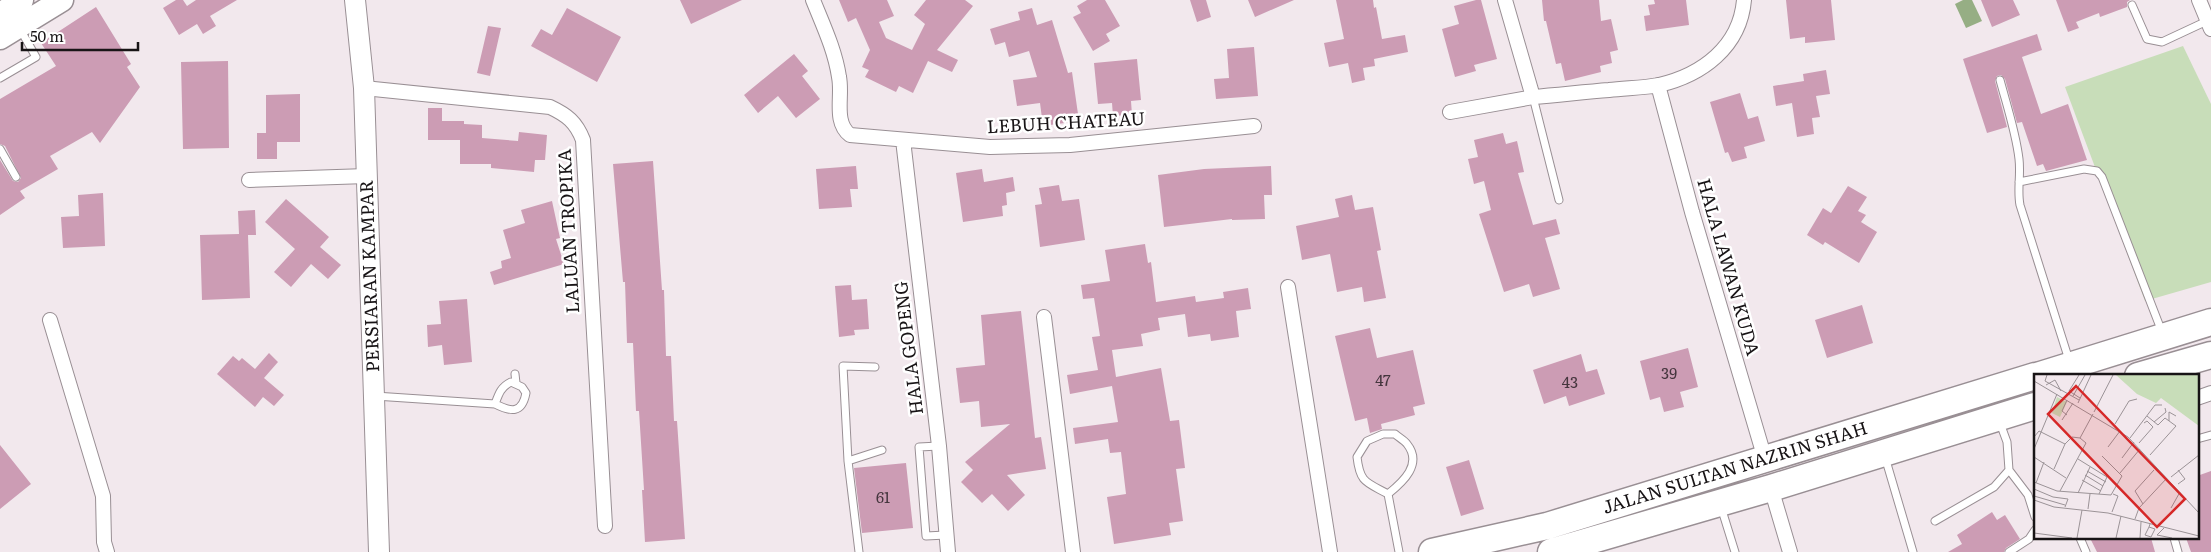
<svg xmlns="http://www.w3.org/2000/svg" width="2211" height="552" font-family="Literata,serif">
  <style>
    .green { fill: #c8ddb9 }
    .water { fill: #96ae84 }
    .building { fill: #cc9cb4 }
    .lines { fill: none; stroke-linecap: round; stroke-linejoin: round }
    .lane-casing { stroke: #998f94; stroke-width: 9 }
    .street-casing { stroke: #998f94; stroke-width: 16 }
    .secondary-casing { stroke: #998f94; stroke-width: 22 }
    .primary-casing { stroke: #998f94; stroke-width: 25 }
    .highway-casing { stroke: #998f94; stroke-width: 29 }
    .lane { stroke: #fff; stroke-width: 7 }
    .street { stroke: #fff; stroke-width: 14 }
    .secondary { stroke: #fff; stroke-width: 20 }
    .primary { stroke: #fff; stroke-width: 22 }
    .highway { stroke: #fff; stroke-width: 26 }
    .labels { text-anchor: middle; stroke-width: 5; stroke-linejoin: round; paint-order: stroke }
    .number-label { font-size: 15px; fill: #45363e }
    .street-label { font-size: 18px; fill: #181416; stroke: #fff }
    .inset-road { fill: none; stroke: #9b9397; stroke-width: 1 }
    .view { fill: #d62828; fill-opacity: 0.15; stroke: #d62828; stroke-width: 2.5 }
    .inset-edge { fill: none; stroke: #181416; stroke-width: 2.5 }
  </style>
  <rect width="100%" height="100%" fill="#f2e8ed"/>
  <path class="green" d="M2183,46L2211,104V282L2145,301L2065,87Z"/>
  <path class="water" d="M1963,0H1972L1982,21L1966,28L1955,4Z"/>
  <path class="building" d="M176,0H183L187,6L196,0H237L210,16L216,26L203,34L197,24L179,35L163,8Z
    M680,0H742L691,24Z
    M839,0H887L894,16L879,22L886,38L912,50L925,24L914,15L926,0H965L973,6L937,50L958,60L952,72L928,61L913,93L899,86L896,92L865,77L869,70L862,67L870,50L856,18L848,22Z
    M1087,0H1105L1120,26L1106,34L1110,41L1093,51L1073,17L1081,13L1077,6Z
    M1190,0H1206L1211,17L1197,22Z
    M1248,0H1294L1255,17Z
    M1336,0H1373L1374,8L1376,7L1382,39L1405,35L1408,52L1374,59L1375,66L1363,68L1365,80L1352,83L1348,63L1329,67L1324,43L1344,39Z
    M1476,0H1481L1497,59L1474,65L1476,71L1455,77L1442,29L1459,24L1454,6Z
    M1542,0H1599L1601,21L1611,19L1618,50L1610,52L1612,63L1600,66L1601,72L1565,81L1561,63L1556,64L1546,21H1544Z
    M1654,0H1686L1689,25L1646,31L1644,16L1650,15L1648,5L1655,4Z
    M1786,0H1831L1835,40L1805,43V37L1790,39Z
    M1981,0H2013L2020,15L1992,27Z
    M2056,0H2130L2127,2V7L2100,17L2099,13L2076,22L2079,28L2068,32Z
    M96,7L131,64L127,67L140,87L100,143L92,132L50,156L58,169L20,191L25,198L0,215V160L13,181L18,182L21,178L5,146L0,144V99L56,66L41,43Z
    M567,8L621,37L597,82L531,46L541,29L552,35Z
    M1032,8L1037,25L1052,20L1068,73L1072,72L1079,121L1043,126L1040,103L1017,106L1013,80L1037,77L1029,51L1009,57L1005,42L995,45L990,29L1020,20L1018,12Z
    M488,26L501,28L490,76L477,73Z
    M2037,34L2042,50L2022,57L2041,114L2068,104L2087,160L2046,171L2043,164L2037,166L2022,122L2017,123L2005,79L2001,75L1997,76L1995,81L2007,127L1987,133L1963,59Z
    M1254,47L1258,96L1216,99L1214,79L1229,78L1227,49Z
    M794,54L808,71L802,76L820,99L796,118L778,96L758,113L744,95Z
    M1137,59L1141,100L1131,101L1132,115L1113,116L1112,103L1098,104L1094,63Z
    M228,61L229,148L183,149L181,62Z
    M1826,70L1830,94L1816,96L1820,117L1812,118L1814,134L1797,137L1792,103L1776,106L1773,86L1804,81L1803,74Z
    M1740,93L1748,119L1758,116L1765,141L1744,147L1747,158L1732,162L1728,152L1725,153L1710,102Z
    M300,94V142H277V159H257V133H266V95Z
    M428,108H442V121H464V124L482,125V138L518,141L519,132L547,135L545,160H535L534,172L491,168V164H460V140H428Z
    M1503,133L1506,144L1517,141L1524,172L1518,173L1533,225L1556,219L1560,234L1545,238L1560,289L1533,297L1529,284L1504,292L1479,214L1491,210L1484,181L1474,184L1468,159L1478,157L1474,140Z
    M653,161L662,290H664L666,356H671L674,421H677L685,539L645,542L642,490H644L639,411H636L633,343H627L625,282H623L613,164Z
    M856,166L858,189H850L852,207L819,209L816,169Z
    M1271,166L1272,195H1264L1265,219L1232,220V219L1164,227L1158,175L1204,169Z
    M982,169L984,182L1013,177L1015,191L1006,193L1007,205L1002,206L1003,216L963,222L956,173Z
    M1059,185L1062,201L1079,199L1085,240L1040,247L1035,205L1042,204L1039,188Z
    M1848,186L1867,197L1858,211L1866,215L1861,222L1877,232L1859,263L1825,242L1823,245L1807,235L1823,208L1831,213Z
    M103,193L105,246L63,248L61,217L79,216L78,195Z
    M1352,195L1355,210L1373,207L1381,250L1377,251L1386,298L1364,302L1362,287L1337,292L1330,254L1302,260L1296,226L1339,217L1335,199Z
    M286,199L329,237L320,247L341,265L328,279L311,264L291,287L274,272L295,249L265,222Z
    M552,201L560,238L556,239L564,264L494,285L490,272L502,268L501,261L511,258L503,230L525,223L521,210Z
    M255,210L256,235H248L250,298L202,300L200,235L239,234L238,211Z
    M1145,244L1148,263L1151,262L1156,302L1195,296L1196,302L1224,298L1223,292L1248,288L1251,309L1236,311L1239,337L1211,341L1210,334L1188,337L1185,314L1158,318L1160,330L1141,334L1143,346L1112,350L1116,377L1161,368L1170,421L1179,420L1185,468L1176,469L1183,521L1169,523L1171,535L1114,544L1107,497L1126,494L1121,452L1110,453L1108,439L1075,444L1073,428L1118,422L1112,386L1070,394L1067,375L1098,370L1092,337L1100,336L1094,298L1083,299L1081,285L1110,281L1105,250Z
    M851,285L852,300L867,299L869,329L854,330L855,335L839,337L835,286Z
    M467,299L472,362L444,365L442,345L428,347L427,325L441,324L439,301Z
    M1862,305L1873,343L1827,358L1815,320Z
    M1021,311L1035,438L1041,437L1046,469L1007,475L1025,495L1008,511L992,494L982,503L961,482L973,470L965,462L1010,424L981,427L979,401L960,403L956,368L985,365L981,315Z
    M1370,328L1377,358L1413,350L1425,404L1413,407L1415,415L1381,424L1382,429L1370,433L1367,418L1355,421L1335,336Z
    M1688,348L1698,387L1680,392L1684,407L1664,412L1660,397L1650,400L1640,361Z
    M269,353L278,362L264,378L284,395L274,406L263,397L255,407L217,374L233,356L239,361L242,358L255,369Z
    M1581,354L1586,372L1597,369L1605,394L1569,406L1566,396L1544,404L1533,370Z
    M0,445L31,484L0,509Z
    M1469,460L1484,509L1461,516L1446,467Z
    M906,463L913,528L862,533L854,468Z
    M2211,471V552H2191L2186,538H2197V476Z
    M1992,512L1997,520L2005,515L2020,539L2006,548L2004,552H1948L1962,544L1957,535Z
    M2090,538H2151L2155,552H2097Z"/>
  <g class="lines">
    <defs>
      <path id="lane" d="M2132,5L2147,39L2162,42L2207,21
        M0,78L36,57L20,29
        M2000,80C2007,106 2016,133 2019,159C2021,175 2017,190 2020,205L2069,360
        M1533,97L1559,200
        M0,149L16,177
        M2019,182L2084,169L2097,171L2102,177L2162,332
        M515,374L516,383
        M375,396L495,404C511,412 522,414 526,393L522,387L511,382C501,387 499,393 495,404
        M1383,434H1395C1398,437 1404,440 1407,444C1423,464 1403,482 1388,494C1366,482 1360,483 1357,457L1367,441Z
        M2197,439L2211,435
        M939,446L919,447L926,536L946,535
        M1885,457L1913,552
        M848,461L882,450
        M2009,470L2028,495L2035,517
        M1388,494L1399,552
        M1721,507L1735,552
        M1935,521L1994,487L2009,470L2007,442L2000,423
        M2080,538L2086,552
        M2174,538L2178,552
        M859,552L848,461L843,366L875,367
        M2009,552L2029,539L2035,530"/>
      <path id="street" d="M813,0C823,25 835,50 839,77C843,96 833,122 850,135L990,147L1070,145L1254,126
        M1505,0L1533,97C1558,95 1584,92 1609,90C1625,88 1643,88 1659,85C1702,75 1740,47 1744,0
        M2199,0L2211,29
        M1658,85L1692,212L1765,459
        M364,88L550,107C567,115 576,122 583,140L605,526
        M1450,112L1533,97
        M903,140L939,446L948,552
        M249,180L367,176
        M1288,287L1330,552
        M1044,317L1073,552
        M50,320L103,496L104,542L107,552
        M2197,398L2211,393
        M1771,488L1790,552"/>
      <path id="secondary" d="M355,0L364,88L379,552"/>
      <path id="primary" d="M0,14L22,0
        M0,38L62,0"/>
      <path id="highway" d="M2037,376L2211,322
        M2138,376L2211,355
        M1432,552L1547,526L2035,376
        M1551,552L1771,488L2035,406"/>
    </defs>
    <use href="#lane" class="lane-casing"/>
    <use href="#street" class="street-casing"/>
    <use href="#secondary" class="secondary-casing"/>
    <use href="#primary" class="primary-casing"/>
    <use href="#highway" class="highway-casing"/>
    <use href="#lane" class="lane"/>
    <use href="#street" class="street"/>
    <use href="#secondary" class="secondary"/>
    <use href="#primary" class="primary"/>
    <use href="#highway" class="highway"/>
  </g>
  <g class="labels">
    <g class="number-label">
      <text x="1669" y="379">39</text>
      <text x="1383" y="386">47</text>
      <text x="1570" y="388">43</text>
      <text x="883" y="503">61</text>
    </g>
    <g class="street-label">
      <text transform="translate(1066 123) rotate(-3)" y="6">LEBUH CHATEAU</text>
      <text transform="translate(569 231) rotate(-93)" y="6">LALUAN TROPIKA</text>
      <text transform="translate(1728 267) rotate(74)" y="6">HALA LAWAN KUDA</text>
      <text transform="translate(370 276) rotate(-92)" y="6">PERSIARAN KAMPAR</text>
      <text transform="translate(909 348) rotate(-97)" y="6">HALA GOPENG</text>
      <text transform="translate(1735 468) rotate(-17)" y="6">JALAN SULTAN NAZRIN SHAH</text>
    </g>
  </g>
  <g transform="translate(2034 374)">
    <rect width="165" height="165" fill="#f2e8ed"/>
    <path d="M82,1H165V52L127,24L122,29L103,20ZM23,23L33,28L26,43L18,39Z" fill="#c8ddb9"/>
    <path class="inset-road" d="M13,1L11,7L45,26M45,1L35,17L46,24M0,7L94,63L165,139M12,11L21,6L27,17M39,22L51,1M44,29L57,1M60,38L79,1M33,41L28,37L33,26M113,42L124,51L131,44L142,52L116,81M28,46L39,29M135,47V38L142,42M120,48L132,38L131,34M81,50L95,27L103,25M0,63L5,57L31,70M46,64L59,40M96,64L121,31H128M105,69L119,53L113,47L110,49M74,73L86,57M0,75L23,20M0,83L32,104M88,84L100,68M44,85L73,103L65,120M20,95L31,70L38,63L46,64M53,97L72,108M86,99L106,75M51,101L69,112M137,103L165,81M48,106L67,117M0,108L23,117L77,121L88,102L68,82M2,109L10,88M144,110L151,105L144,96M0,115L19,123L34,125L31,133M26,117L52,69L46,64M44,119L56,93M0,122L31,131M0,126L20,133L74,139L165,162M109,130L101,117L120,96M137,134L146,118M54,135L56,120M78,138L84,122L79,120M101,145L105,134L133,104M115,153L111,161L117,163L121,155L115,153L116,150M130,154L123,161L138,164M0,159L38,164M43,164L48,136M82,164L87,142M106,164L107,148"/>
    <path class="view" d="M42,12L151,125L123,153L14,40Z"/>
    <rect width="165" height="165" class="inset-edge"/>
  </g>
  <path d="M22 42v8h116v-8" fill="none" stroke="#181416" stroke-width="2.5"/>
  <text x="30" y="42" font-size="15" fill="#181416" stroke="#ffffff" stroke-width="4" paint-order="stroke">50 m</text>
</svg>
